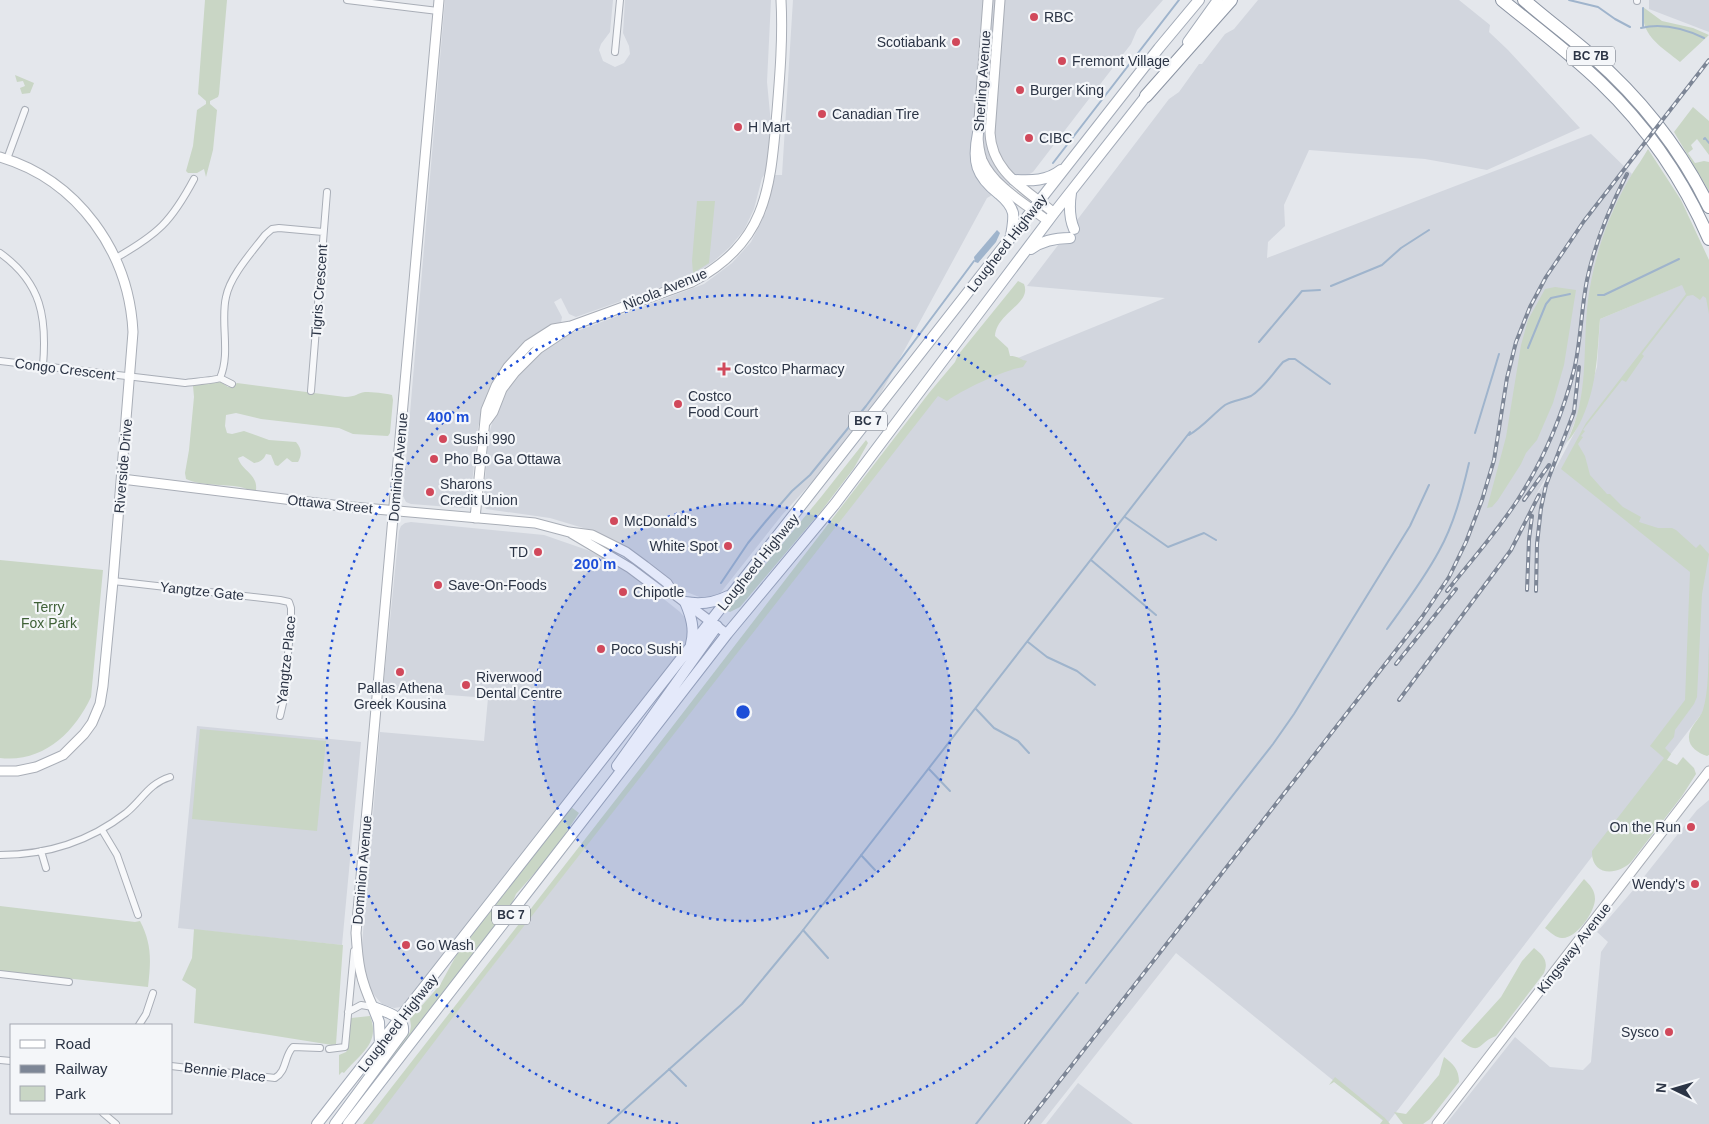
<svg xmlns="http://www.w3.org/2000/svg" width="1709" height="1124" font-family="Helvetica,sans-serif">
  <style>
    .built { fill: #d2d6de }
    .green { fill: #c9d6c5 }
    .water { fill: #9fb4cc }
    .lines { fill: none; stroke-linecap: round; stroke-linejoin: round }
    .stream { stroke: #9fb4cc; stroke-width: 2 }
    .street-casing { stroke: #a9aeb7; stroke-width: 8 }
    .secondary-casing { stroke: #a9aeb7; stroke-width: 11 }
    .primary-casing { stroke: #a3abb8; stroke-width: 12 }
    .highway-casing { stroke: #8b94a3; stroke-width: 14 }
    .street { stroke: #f7f8fa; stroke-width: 6 }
    .secondary { stroke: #fff; stroke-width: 9 }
    .primary { stroke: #fff; stroke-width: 10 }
    .highway { stroke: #fff; stroke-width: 12 }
    .rail-casing { stroke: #7d8696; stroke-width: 4 }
    .rail { stroke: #f4f6f9; stroke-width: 2; stroke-dasharray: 5.5; stroke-linecap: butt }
    .ring { fill: none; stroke: #1d4ed8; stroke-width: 2.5; stroke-dasharray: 2.5 5 }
    .poi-dot { fill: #d1495b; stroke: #f4f6f9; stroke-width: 2 }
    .labels { text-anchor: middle; stroke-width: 4.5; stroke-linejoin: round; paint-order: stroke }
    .shield { fill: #f4f6f9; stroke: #676e7b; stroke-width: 1 }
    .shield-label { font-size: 12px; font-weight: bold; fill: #2b3445 }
    .poi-label { font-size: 14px; fill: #2b3445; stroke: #f4f6f9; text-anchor: start }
    .street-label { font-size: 14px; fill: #2b3445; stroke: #f4f6f9 }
    .park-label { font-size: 14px; fill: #3f6138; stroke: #f4f6f9 }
    .centre { fill: #1d4ed8; stroke: #f4f6f9; stroke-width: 2.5 }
    .ring-label { font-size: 15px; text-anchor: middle; font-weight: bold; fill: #1d4ed8; stroke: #f4f6f9; stroke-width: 4.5; stroke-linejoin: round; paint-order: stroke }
  </style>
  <rect width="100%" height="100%" fill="#e4e7ec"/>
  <path class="built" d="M445,0H613L610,32L601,44L599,50L603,61L615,67L624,63L630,54L629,46L623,33L625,0H771L767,82L771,124L766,172L762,178L754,209L744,230L730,247L714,261L695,274L675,282L576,317L569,314L561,298L554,302L562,317L561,323L535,338L487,399L478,427L470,503L468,507L463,508L411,504L406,502L403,496Z
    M793,0H1163L1137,30L1131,44L1033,172L987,198L880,395L812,482L782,515L718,596L702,598L684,591L650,565L605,537L590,530L550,518L486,509L483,503L489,434L495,413L502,395L526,363L561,337L704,284L732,263L751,242L766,212L775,175H782Z
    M1258,0H1459L1490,25L1489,32L1508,50L1580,128L1487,170L1425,159L1309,150L1284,205L1285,226L1268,242L1267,258L1591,134L1632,174L1612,213L1597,256L1589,299L1584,384L1579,411L1567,442L1534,498L1557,466L1580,422L1597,367L1600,319L1705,275L1709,286V704L1387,1124L1176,953L1041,1124H369L942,389L1165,298L1027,286L1169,99L1179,92L1199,64H1202L1225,34L1234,29Z
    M1649,0H1709V32L1649,9Z
    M411,522L544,535L590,551L617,565L660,596L680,612L686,619L689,629L687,642L430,972L401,1007L394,1008L382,1004L374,995L367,983L361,956L380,732L484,741L488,698L383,690L399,531L401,526L405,523Z
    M197,726L361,742L342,945L178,928Z
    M1709,800V1124H1446L1515,1037L1550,1067L1583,1070L1591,1062L1601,952L1608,942L1597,932L1635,888L1697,810Z
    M1078,1083L1133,1124H1046Z"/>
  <path class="green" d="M205,0H227L219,94L218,97L210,101V104L217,110L213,150L206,177L204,169L197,173H188L186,171L193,146L197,110L206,104V101L198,94Z
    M1643,7L1662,21L1693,28L1709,35L1680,62C1661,46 1640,36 1643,7Z
    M15,75L34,83L30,93L22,94L20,88L25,86L23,81L17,82Z
    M1693,107L1709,121V155L1697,139L1691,145L1693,149L1688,153L1695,163L1704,161L1709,162V191L1674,132Z
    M1648,149L1681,200L1709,260V314L1706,298L1703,296L1700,300L1693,295L1687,296L1642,354L1644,356L1626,382L1622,380L1585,427L1583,430L1585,431L1581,436L1583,437L1578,444L1585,456L1590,475L1607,494H1610L1623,507L1641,517L1639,522L1658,528H1672L1676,530L1696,548L1700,544L1709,554L1702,594L1697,697L1694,704L1675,730L1674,737L1665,748L1671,754L1667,760L1677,765L1683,757L1694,768L1696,774L1682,796L1631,862C1617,876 1591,876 1592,851L1664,758L1650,746L1685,700L1690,572L1561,469L1586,423L1686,294L1682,285L1600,319C1597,357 1597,388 1580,423C1576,430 1572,437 1567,442C1590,395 1582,349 1588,300C1594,256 1609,212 1632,174C1637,166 1643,158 1648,149Z
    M697,201H715L709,263L693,273L692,261Z
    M1018,281L1024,284C1032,304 997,312 995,336L1008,348L1010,356C1019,356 1020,360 1027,361L1023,367C1004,370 964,389 947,401L938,396L463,1004L372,1124H363L642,766L929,393L955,362L958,355Z
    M1555,287L1576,290L1564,365L1553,403L1537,440L1526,453L1521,464L1498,500L1492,507L1487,508L1506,437L1521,345L1528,320L1545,289Z
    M202,382H221L228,387H232L237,383L345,397C356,397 357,393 365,392C373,392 384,393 392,395L393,400L390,433L388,436L353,434L339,428L261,419L236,413L226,415L225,426L227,433L232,434L244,431L269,440L296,442C302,449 302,455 298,462H292L287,458L278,466L275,465L271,455L266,454C264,459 261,462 254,463L243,456L238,458C242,471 258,474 256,490C250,491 245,488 240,487C224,484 200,486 186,479L185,473L189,450L194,397L193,386L195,384Z
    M866,440L868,443L854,468L822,510L740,607L730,612L727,611L821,497Z
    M0,560L103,570L91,697C74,733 43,763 0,758Z
    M1709,643V755L1707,756C1698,753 1689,747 1689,738C1688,728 1700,719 1703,710C1709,690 1708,664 1709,643Z
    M200,729L326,741L317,831L192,819Z
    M571,807L579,813L551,855L516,894L509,911L343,1124H338L410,1032L411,1026L410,1019L440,985L457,954Z
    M1584,879C1590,885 1595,890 1595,899C1595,912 1576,939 1562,938C1556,938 1550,932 1545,928Z
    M0,906L135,922L140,921C152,944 151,961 148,987L0,971Z
    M194,929L343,945L336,1044L332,1045L194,1023L196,989L182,980L192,958Z
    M1534,948C1543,955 1549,961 1544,973L1496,1036C1478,1042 1482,1057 1461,1041L1501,997L1522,961Z
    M370,1016C381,1043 360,1054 344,1073L342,1072L339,1075V1055L346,1052L348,1049L351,1018Z
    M1444,1057C1453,1064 1459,1069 1459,1082L1430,1119L1423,1124H1403L1394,1112L1406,1114L1439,1075Z
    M1335,1077L1385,1118L1390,1124H1380L1383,1120L1334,1082L1329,1085Z"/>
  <path class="water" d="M997,230L1000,233L996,242L978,263L975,262L974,257Z"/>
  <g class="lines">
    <path class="stream" d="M1569,0L1598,7L1615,19L1630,27
      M1643,8V26
      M1641,28C1662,23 1685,29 1704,38
      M1704,139L1705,138L1709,143
      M1053,163L1179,0
      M1331,286L1382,265L1401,248L1429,230
      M1598,295H1604L1679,259
      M1259,342L1302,291L1320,290
      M1528,348L1546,304L1551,298L1570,294
      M1475,433L1499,354
      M1189,435C1204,426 1212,415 1225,405C1234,400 1242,400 1251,396C1264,388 1273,373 1283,362L1289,359H1295L1330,384
      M1125,517L1168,547L1204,533L1216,540
      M1091,560L1156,615
      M721,583L748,543L766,521L792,491L810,475L866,406L974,261
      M1387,629C1405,604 1424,579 1439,551C1454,524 1462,493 1469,463
      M1028,642L1047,657L1077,671L1095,685
      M976,709L994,728L1018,741L1029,753
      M929,769L950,791
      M861,855L875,870
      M803,930L828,958
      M1086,983L1273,744L1294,714L1410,526L1429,485
      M669,1069L686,1086
      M608,1124L742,1004L800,934L1190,432
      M976,1124L1078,993"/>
    <defs>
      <path id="street" d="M347,0L438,11
        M1637,1V0
        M615,52L620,0
        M7,159L25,110
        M0,253C42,283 47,318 43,366
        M116,258C158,234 171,222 194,179
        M0,361L185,383C190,382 217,380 220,378L232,384
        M220,378C231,353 220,322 226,297C230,276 252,252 265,235L272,229L279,228L323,232
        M311,391L327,192
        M113,581L280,600L289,602L291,608V620L284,699L280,716
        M102,830L117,855L138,915
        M41,851L46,868
        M0,855C46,855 90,841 126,813C143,799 148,784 170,777
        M0,974L69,982
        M348,1012L361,1005L373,1007
        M139,1025L146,1014L153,993
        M329,1049L345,1047L354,951
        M0,1060L11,1061
        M171,1066L275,1078C287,1071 284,1056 293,1047L320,1048
        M103,1113L116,1124"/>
      <path id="secondary" d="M988,0L978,133C978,142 979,151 982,160C994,187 1026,204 1048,221
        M1000,0L990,133C992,173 1026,189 1054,213
        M0,157C78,180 129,252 133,332L113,581L103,686L100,704L92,723L84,734L63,755L36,767L17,771H0
        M485,423L493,412L502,389L515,372L538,349L571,327
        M122,479L341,506L535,523L569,532L592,535L626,552L645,566L667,583L674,594L727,634
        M475,518L486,410L496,386L508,367L528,345L553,329L571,326L692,282C768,242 770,188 777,111C780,74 783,37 781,0
        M571,533L630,568L662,592L674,594
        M373,1007C360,979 358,964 356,933L439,0
        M1437,1124L1709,771"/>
      <path id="primary" d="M1188,42L1218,0
        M978,133C972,162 976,176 999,194C1005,199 1011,205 1013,213C1014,220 1012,229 1011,236
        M1014,180C1032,181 1047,181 1061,170
        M1071,193C1069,206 1069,217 1074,229
        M1031,249C1043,240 1056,238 1070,238
        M685,602C701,605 714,603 728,596
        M685,602C691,616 695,629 691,644
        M617,766L717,626
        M373,1007L379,1022L380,1045
        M317,1124L1159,48L1199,0
        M335,1124L403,1032C405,1016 386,1012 373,1007
        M348,1124L727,634L835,504L1054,213L1150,91"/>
      <path id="highway" d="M1502,0C1535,27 1570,53 1601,83C1647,127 1684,181 1709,239
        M1524,0C1546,19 1570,37 1592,56C1640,98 1681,150 1709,207
        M1146,96L1231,0"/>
    </defs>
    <use href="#street" class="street-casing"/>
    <use href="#secondary" class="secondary-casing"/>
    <use href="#primary" class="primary-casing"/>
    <use href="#highway" class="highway-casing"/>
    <use href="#street" class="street"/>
    <use href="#secondary" class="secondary"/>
    <use href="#primary" class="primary"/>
    <use href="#highway" class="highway"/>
    <defs>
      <path id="rail" d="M1524,500L1549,465
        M1527,590L1529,539L1532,516
        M1447,591C1470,562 1496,533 1517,501C1543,461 1562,417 1574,370C1581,341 1581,310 1587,280C1595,242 1609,209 1627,174
        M1536,591L1537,544L1541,508L1546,485L1574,412L1579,367
        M1396,664L1456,589
        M1399,700L1511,550L1539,495
        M1026,1124L1422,617L1449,577L1466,542L1482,500L1494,460L1507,378L1516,342L1530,307L1546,277L1584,221L1709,60"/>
    </defs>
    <use href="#rail" class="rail-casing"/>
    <use href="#rail" class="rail"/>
  </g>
  <circle cx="743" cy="712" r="209" fill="#1d4ed8" fill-opacity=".12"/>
  <g class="ring">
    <circle cx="743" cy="712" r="209"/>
    <path d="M678 1124A417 417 0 1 1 808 1124"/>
  </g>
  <g class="poi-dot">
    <circle cx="1034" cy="17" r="5"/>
    <circle cx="956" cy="42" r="5"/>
    <circle cx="1062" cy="61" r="5"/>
    <circle cx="1020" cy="90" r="5"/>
    <circle cx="822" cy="114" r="5"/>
    <circle cx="738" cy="127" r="5"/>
    <circle cx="1029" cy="138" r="5"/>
    <path d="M721.5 361.5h5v5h5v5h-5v5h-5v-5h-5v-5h5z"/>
    <circle cx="678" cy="404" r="5"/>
    <circle cx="443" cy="439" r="5"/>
    <circle cx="434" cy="459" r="5"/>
    <circle cx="430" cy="492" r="5"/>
    <circle cx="614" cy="521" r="5"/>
    <circle cx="728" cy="546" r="5"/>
    <circle cx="538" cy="552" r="5"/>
    <circle cx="438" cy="585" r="5"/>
    <circle cx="623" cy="592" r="5"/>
    <circle cx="601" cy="649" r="5"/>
    <circle cx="400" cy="672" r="5"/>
    <circle cx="466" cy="685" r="5"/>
    <circle cx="1691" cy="827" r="5"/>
    <circle cx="1695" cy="884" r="5"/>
    <circle cx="406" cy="945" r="5"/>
    <circle cx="1669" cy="1032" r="5"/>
  </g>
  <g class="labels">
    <g class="shield">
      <rect x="1567" y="46.5" width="48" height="19" rx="4"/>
      <rect x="849" y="411.5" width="38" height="19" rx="4"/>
      <rect x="492" y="905.5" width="38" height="19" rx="4"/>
    </g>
    <g class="shield-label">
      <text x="1591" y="60">BC 7B</text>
      <text x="868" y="425">BC 7</text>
      <text x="511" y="919">BC 7</text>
    </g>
    <g class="poi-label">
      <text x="1044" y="22">RBC</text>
      <text x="946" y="47" text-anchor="end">Scotiabank</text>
      <text x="1072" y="66">Fremont Village</text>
      <text x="1030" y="95">Burger King</text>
      <text x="832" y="119">Canadian Tire</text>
      <text x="748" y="132">H Mart</text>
      <text x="1039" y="143">CIBC</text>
      <text x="734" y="374">Costco Pharmacy</text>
      <text x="688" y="401">Costco<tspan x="688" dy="16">Food Court</tspan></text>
      <text x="453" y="444">Sushi 990</text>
      <text x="444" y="464">Pho Bo Ga Ottawa</text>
      <text x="440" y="489">Sharons<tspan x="440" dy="16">Credit Union</tspan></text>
      <text x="624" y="526">McDonald's</text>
      <text x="718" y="551" text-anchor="end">White Spot</text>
      <text x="528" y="557" text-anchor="end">TD</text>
      <text x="448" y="590">Save-On-Foods</text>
      <text x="633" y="597">Chipotle</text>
      <text x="611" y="654">Poco Sushi</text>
      <text x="476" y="682">Riverwood<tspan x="476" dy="16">Dental Centre</tspan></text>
      <text x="400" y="693" text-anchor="middle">Pallas Athena<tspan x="400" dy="16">Greek Kousina</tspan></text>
      <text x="1681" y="832" text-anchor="end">On the Run</text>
      <text x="1685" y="889" text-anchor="end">Wendy's</text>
      <text x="416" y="950">Go Wash</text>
      <text x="1659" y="1037" text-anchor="end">Sysco</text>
    </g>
    <g class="street-label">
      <text transform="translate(982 81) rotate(-86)" y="5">Sherling Avenue</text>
      <text transform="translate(1007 243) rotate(-52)" y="5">Lougheed Highway</text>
      <text transform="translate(665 289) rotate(-22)" y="5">Nicola Avenue</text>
      <text transform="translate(319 291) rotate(-86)" y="5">Tigris Crescent</text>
      <text transform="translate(65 369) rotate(7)" y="5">Congo Crescent</text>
      <text transform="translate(123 466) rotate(-85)" y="5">Riverside Drive</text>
      <text transform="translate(398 467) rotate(-85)" y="5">Dominion Avenue</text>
      <text transform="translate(330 504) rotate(6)" y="5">Ottawa Street</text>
      <text transform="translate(758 562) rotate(-51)" y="5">Lougheed Highway</text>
      <text transform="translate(202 591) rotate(6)" y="5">Yangtze Gate</text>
      <text transform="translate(286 660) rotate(-84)" y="5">Yangtze Place</text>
      <text transform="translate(362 870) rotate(-85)" y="5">Dominion Avenue</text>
      <text transform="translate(1574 948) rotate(-52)" y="5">Kingsway Avenue</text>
      <text transform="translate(398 1023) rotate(-52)" y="5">Lougheed Highway</text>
      <text transform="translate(225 1072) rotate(7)" y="5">Bennie Place</text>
    </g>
    <g class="park-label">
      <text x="49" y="612">Terry<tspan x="49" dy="16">Fox Park</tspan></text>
    </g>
  </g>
  <circle cx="743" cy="712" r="8" class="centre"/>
  <g class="ring-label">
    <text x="448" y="422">400 m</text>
    <text x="595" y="569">200 m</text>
  </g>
  <rect x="10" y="1024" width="162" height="90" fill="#f4f6f9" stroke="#a4a8b1"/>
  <rect x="20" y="1040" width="25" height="8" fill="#ffffff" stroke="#a4a8b1"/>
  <text x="55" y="1049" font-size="15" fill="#2b3445">Road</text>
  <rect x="20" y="1065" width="25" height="8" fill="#7d8696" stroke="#a4a8b1"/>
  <text x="55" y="1074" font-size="15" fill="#2b3445">Railway</text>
  <rect x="20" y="1086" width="25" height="15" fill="#c9d6c5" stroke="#a4a8b1"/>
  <text x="55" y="1099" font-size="15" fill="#2b3445">Park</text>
  <g transform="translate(1674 1089) rotate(275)" stroke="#f4f6f9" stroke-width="4" paint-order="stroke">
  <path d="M0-4L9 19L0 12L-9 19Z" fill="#2b3445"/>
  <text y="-8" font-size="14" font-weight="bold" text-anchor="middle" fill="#2b3445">N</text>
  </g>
</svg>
